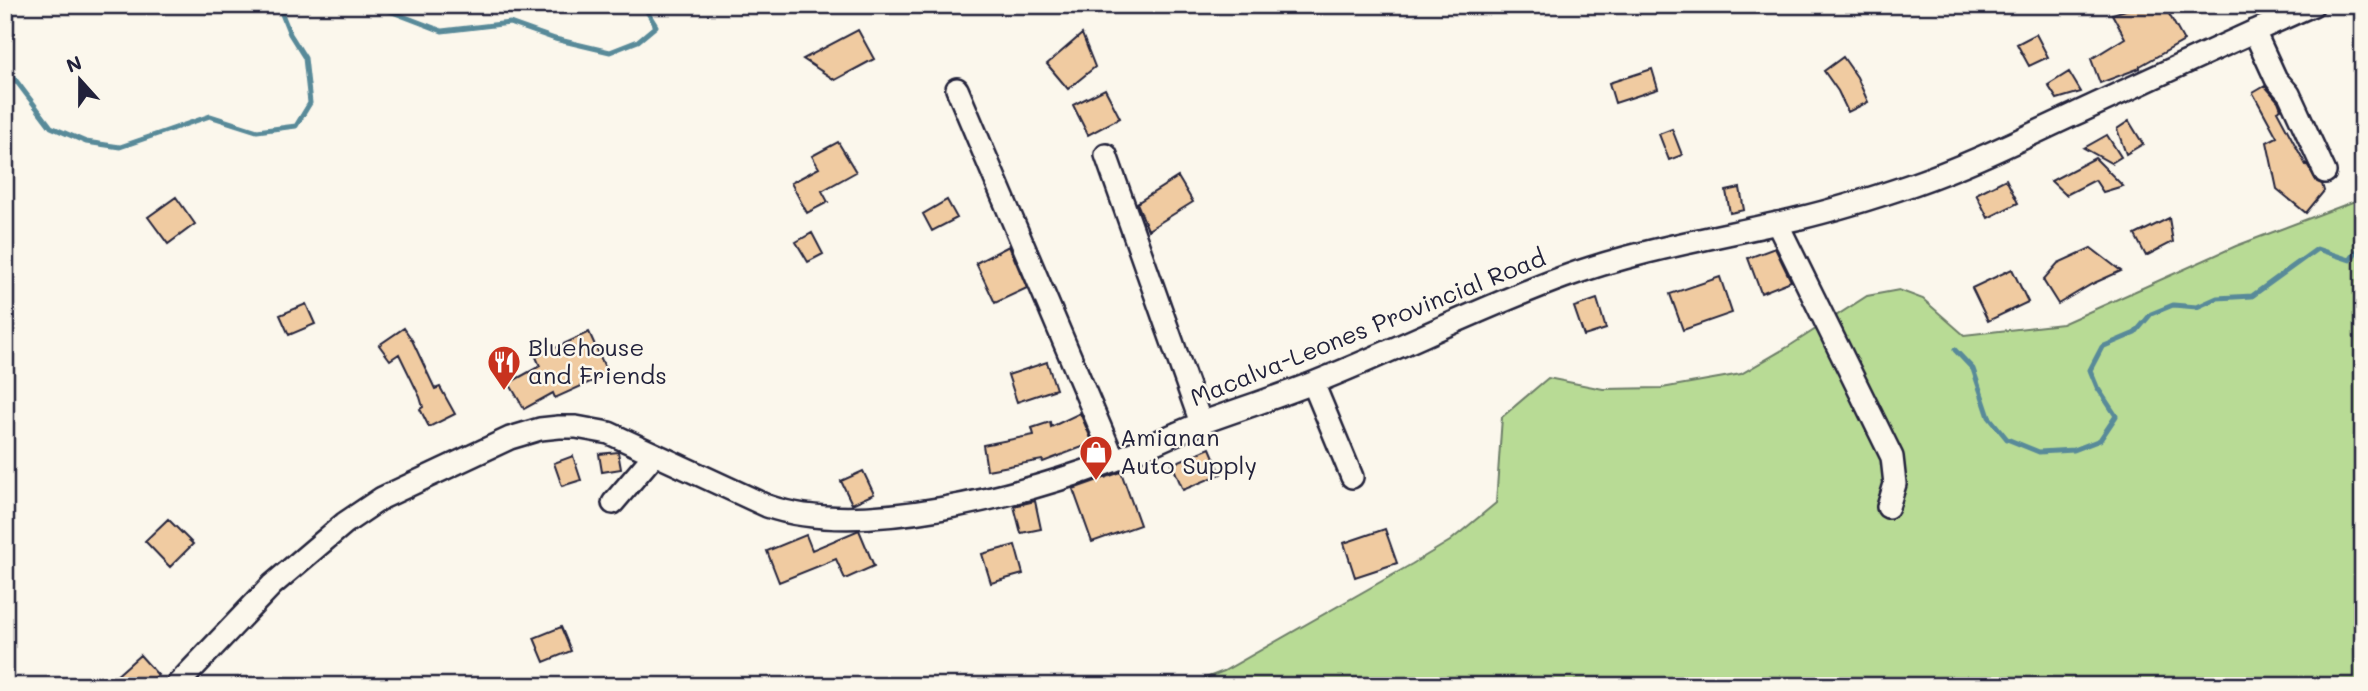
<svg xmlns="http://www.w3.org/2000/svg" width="2368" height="691" font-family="Mali,sans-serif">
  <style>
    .green { fill: #b8db95; stroke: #6d7e68; stroke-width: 2 }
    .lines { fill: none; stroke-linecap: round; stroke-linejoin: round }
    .stream { stroke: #598a99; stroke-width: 5 }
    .building { fill: #f0cba1; stroke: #22223b; stroke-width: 2 }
    .minor-casing { stroke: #22223b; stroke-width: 26 }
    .minor { stroke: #fbf7ec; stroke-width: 21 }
    .labels { text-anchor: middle; stroke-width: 5; stroke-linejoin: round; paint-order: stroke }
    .street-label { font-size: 24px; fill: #22223b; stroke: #fbf7ec }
    .poi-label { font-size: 24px; fill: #22223b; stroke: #fbf7ec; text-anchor: start }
  </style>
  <rect width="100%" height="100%" fill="#fbf7ec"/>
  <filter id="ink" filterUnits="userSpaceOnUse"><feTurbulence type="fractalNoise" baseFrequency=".0143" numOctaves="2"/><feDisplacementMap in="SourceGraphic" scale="14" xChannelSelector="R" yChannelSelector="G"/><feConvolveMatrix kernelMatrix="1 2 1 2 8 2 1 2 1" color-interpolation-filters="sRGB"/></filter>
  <g filter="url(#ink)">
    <path class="green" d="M2363,198V686H1185L1224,671L1412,564L1450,541L1496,503L1502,417L1548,378L1603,389L1662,388L1741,374L1791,345L1867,296L1899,290L1923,299L1964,335L2062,324L2236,246Z"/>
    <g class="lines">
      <path class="stream" d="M374,5L442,31L510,23L555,39L610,52L638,41L656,26L643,5
        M5,66L51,127L86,142L120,147L210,116L257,131L296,126L310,103L305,58L290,34L280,9L284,5
        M1955,350L1973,369L1989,417L2007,439L2039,452L2074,450L2100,440L2116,416L2097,387L2090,370L2102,347L2135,333L2151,314L2173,305L2197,307L2217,298L2252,296L2317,249L2350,260L2363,243"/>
    </g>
    <path class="building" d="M2143,5H2164L2184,41L2140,66V68L2100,83L2091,59L2125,38L2112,14Z
      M858,30L874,59L835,80L803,59Z
      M1082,34L1095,67L1068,89L1047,64Z
      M2036,34L2048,57L2029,66L2017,44Z
      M1843,57L1857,77L1868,102L1848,112L1838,91L1824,71Z
      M1652,69L1658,89L1615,103L1609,83Z
      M2069,72L2081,92L2057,99L2048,85Z
      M2265,86L2278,101L2281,109L2277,111L2306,165L2307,164L2317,182L2322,184L2324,191L2306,213L2277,189L2267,142L2277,137L2253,93Z
      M1105,89L1120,118L1088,135L1073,105Z
      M2129,121L2143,144L2126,154L2117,129Z
      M1672,129L1682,155L1669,160L1659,134Z
      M2107,135L2121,157L2111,163L2084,148Z
      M838,142L856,172L822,191L828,202L807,213L791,183L819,168L812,156Z
      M2095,158L2123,186L2103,192L2095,180L2066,195L2051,181Z
      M1178,177L1193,202L1148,230L1137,203Z
      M2006,179L2018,203L1988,218L1976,194Z
      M1740,188L1744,210L1730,213L1726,191Z
      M176,197L195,224L168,244L148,217Z
      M947,200L957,218L932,231L923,214Z
      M2169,218L2173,242L2146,256L2135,235Z
      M812,233L823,254L808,262L796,242Z
      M1009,246L1027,288L995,303L976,263Z
      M1775,248L1791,281L1761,293L1748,258Z
      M2091,248L2121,271L2092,284L2058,304L2043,280L2058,263Z
      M2012,269L2028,302L1988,321L1972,288Z
      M1720,277L1732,313L1683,330L1670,294Z
      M1597,299L1606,329L1584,336L1574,307Z
      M306,304L315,324L289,335L280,315Z
      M404,328L412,340L435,389L440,387L455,414L429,427L420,409L423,407L420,397L399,354L390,360L379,345Z
      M589,332L608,374L555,398L553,393L524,409L509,383L540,366L536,357Z
      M1047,362L1056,389L1017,402L1008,375Z
      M1080,413L1093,443L1043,462L1042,460L987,470L983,445L1034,435L1032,428L1050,422L1051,427Z
      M1210,448L1221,474L1183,490L1172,464Z
      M618,452L621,469L602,472L599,454Z
      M573,456L581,480L562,486L554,463Z
      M863,471L874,494L852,504L841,481Z
      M1121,472L1140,525L1092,542L1073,489Z
      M1035,501L1041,529L1021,533L1014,506Z
      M168,519L193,544L170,567L145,541Z
      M1385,529L1397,563L1355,577L1344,543Z
      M859,530L874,566L845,579L836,559L779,582L767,551L806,535L812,550Z
      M1015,545L1023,574L991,583L982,554Z
      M561,627L571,651L544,662L534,638Z
      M140,655L158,675L146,686H105Z"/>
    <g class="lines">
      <defs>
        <path id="minor" d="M2254,31L2276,79L2289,94L2325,172
          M957,89L1114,460
          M1106,155L1201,423
          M1777,223L1892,457L1895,484L1888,507
          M1313,383L1352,477
          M613,503L654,455
          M176,686L272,585L345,523L382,498L510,438L540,429L559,427H576L609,433L767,506C860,539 1022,495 1113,461C1144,449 1173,434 1204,422C1240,409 1277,397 1313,383C1397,350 1479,308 1564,277C1638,250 1718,237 1796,219C1835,210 1876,197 1914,184C1969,165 2021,139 2073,115C2153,78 2233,40 2313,5"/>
      </defs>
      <use href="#minor" class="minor-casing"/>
      <use href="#minor" class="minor"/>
    </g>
  </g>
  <defs>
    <symbol id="restaurant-pin" viewBox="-11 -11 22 30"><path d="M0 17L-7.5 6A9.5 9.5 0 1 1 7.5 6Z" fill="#c8321e" stroke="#fbf7ec"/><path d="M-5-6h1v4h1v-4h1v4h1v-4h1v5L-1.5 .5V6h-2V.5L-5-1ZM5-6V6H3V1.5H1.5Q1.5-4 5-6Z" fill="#fff"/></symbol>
    <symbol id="shop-pin" viewBox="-11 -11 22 30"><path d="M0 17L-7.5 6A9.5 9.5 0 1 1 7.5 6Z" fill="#c8321e" stroke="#fbf7ec"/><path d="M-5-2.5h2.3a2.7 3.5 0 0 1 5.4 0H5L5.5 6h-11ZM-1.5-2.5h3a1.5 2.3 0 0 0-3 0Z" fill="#fff"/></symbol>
  </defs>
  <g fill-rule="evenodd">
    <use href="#restaurant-pin" x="485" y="343" width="38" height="52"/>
    <use href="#shop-pin" x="1077" y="433" width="38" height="52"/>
  </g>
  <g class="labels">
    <g class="street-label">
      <text transform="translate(1368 328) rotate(-22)" y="8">Macalva-Leones Provincial Road</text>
    </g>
    <g class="poi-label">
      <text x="528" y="356">Bluehouse<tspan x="528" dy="28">and Friends</tspan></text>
      <text x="1120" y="446">Amianan<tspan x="1120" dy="28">Auto Supply</tspan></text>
    </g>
  </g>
  <rect width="2368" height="691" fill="none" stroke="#fbf7ec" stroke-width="28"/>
  <rect x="14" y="14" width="2340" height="663" fill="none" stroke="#22223b" stroke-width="2.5" filter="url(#ink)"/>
  <g transform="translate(80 80) rotate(339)" stroke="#fbf7ec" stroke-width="5" paint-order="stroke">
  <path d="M0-5L12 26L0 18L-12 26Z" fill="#22223b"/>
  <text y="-10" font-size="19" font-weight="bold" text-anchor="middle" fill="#22223b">N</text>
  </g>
</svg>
